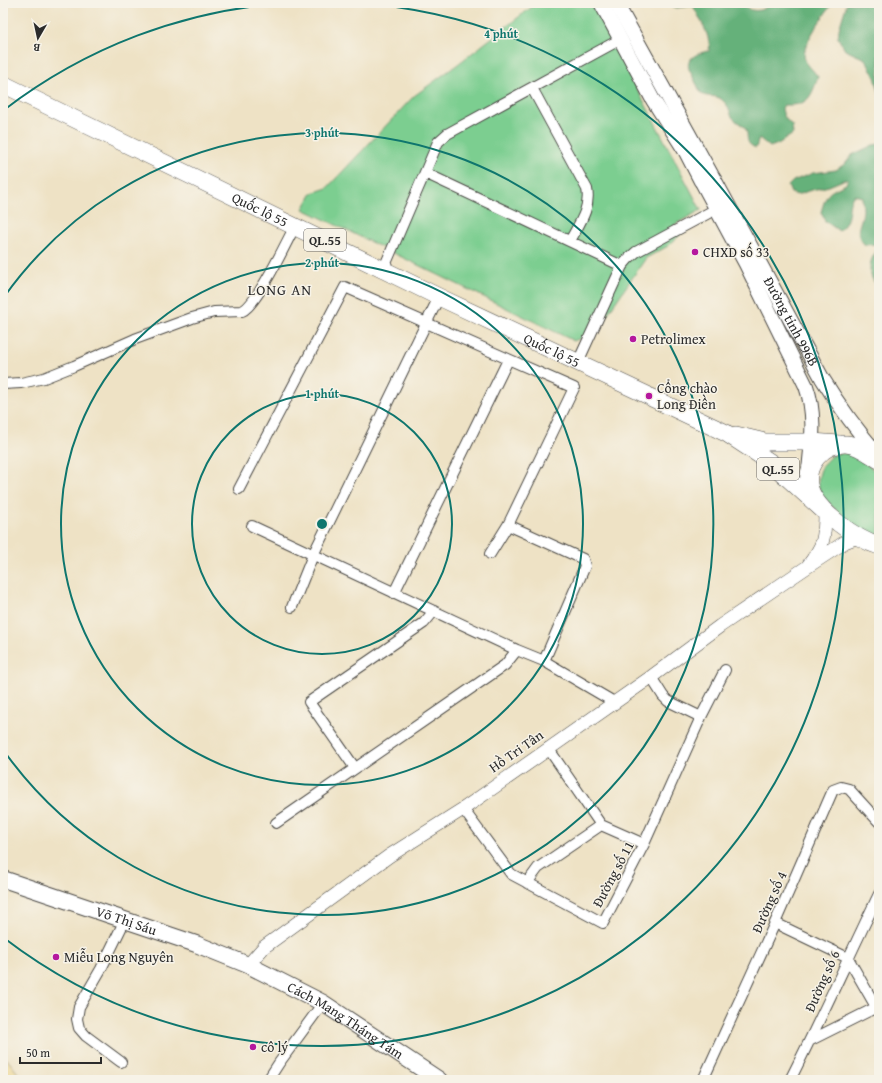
<svg xmlns="http://www.w3.org/2000/svg" width="882" height="1083" font-family="'Gentium Book Plus',serif">
  <style>
    .green { fill: #7cce90; stroke: #547c5e }
    .forest { fill: #65b17a; stroke: #486e52 }
    .sand { fill: #eeda9e; stroke: #8c8264 }
    .lines { fill: none; stroke-linecap: round; stroke-linejoin: round }
    .minor-casing { stroke: #484642; stroke-width: 12 }
    .tertiary-casing { stroke: #484642; stroke-width: 14 }
    .secondary-casing { stroke: #484642; stroke-width: 16 }
    .primary-casing { stroke: #484642; stroke-width: 18 }
    .trunk-casing { stroke: #484642; stroke-width: 18 }
    .minor { stroke: #fff; stroke-width: 10 }
    .tertiary { stroke: #fff; stroke-width: 13 }
    .secondary { stroke: #fff; stroke-width: 14 }
    .primary { stroke: #fff; stroke-width: 16 }
    .trunk { stroke: #fff; stroke-width: 17 }
    .ring { fill: none; stroke: #0f766e; stroke-width: 2 }
    .poi-dot { fill: #b5179e; stroke: #f7f3e8; stroke-width: 1.5 }
    .labels { text-anchor: middle; stroke-width: 3; stroke-linejoin: round; paint-order: stroke }
    .shield { fill: #f7f3e8; stroke: #686764; stroke-width: 1 }
    .shield-label { font-size: 13px; font-weight: bold; fill: #2b2b2b }
    .street-label { font-size: 14px; fill: #2b2b2b; stroke: #f7f3e8 }
    .poi-label { font-size: 14px; fill: #2b2b2b; stroke: #f7f3e8; text-anchor: start }
    .neighbourhood-label { font-size: 15px; letter-spacing: 1px; fill: #2b2b2b; stroke: #f7f3e8 }
    .centre { fill: #0f766e; stroke: #f7f3e8; stroke-width: 2 }
    .ring-label { font-size: 12px; text-anchor: middle; font-weight: bold; fill: #0f766e; stroke: #f7f3e8; stroke-width: 3; stroke-linejoin: round; paint-order: stroke }
  </style>
  <rect width="100%" height="100%" fill="#f7f3e8"/>
  <filter id="ink" filterUnits="userSpaceOnUse"><feTurbulence type="fractalNoise" baseFrequency=".025" numOctaves="2"/><feDisplacementMap in="SourceGraphic" scale="8" xChannelSelector="R" yChannelSelector="G"/><feConvolveMatrix kernelMatrix="1 2 1 2 8 2 1 2 1" color-interpolation-filters="sRGB"/></filter>
  <filter id="wash" filterUnits="userSpaceOnUse"><feTurbulence type="fractalNoise" baseFrequency=".012" numOctaves="4" result="noise"/><feDisplacementMap in="SourceGraphic" scale="16" xChannelSelector="R" yChannelSelector="G"/><feGaussianBlur stdDeviation="0.9" result="paint"/><feColorMatrix in="noise" values="0 0 0 0 0 0 0 0 0 0 0 0 0 0 0 0 0 1.4 0 .05"/><feComposite in="paint" operator="in"/></filter>
  <g filter="url(#wash)">
    <rect width="100%" height="100%" fill="#eee2c5"/>
    <path class="green" d="M537,3H592L701,210L674,225L681,234L668,246L646,258L595,332L574,341L303,209L312,193L327,188L414,96L454,67Z
      M849,453L860,459L879,474V535C872,535 864,532 859,529C853,526 825,501 822,496C814,482 820,460 836,454C840,453 845,454 849,453Z"/>
    <path class="forest" d="M667,3H742C749,12 760,13 769,5V3H832C825,16 797,48 806,62C810,68 815,72 818,77C811,97 809,106 784,105L782,108C783,116 786,120 792,125L793,134L778,144L770,147L759,138L756,148C743,143 750,136 745,128C742,124 736,122 733,118C729,113 729,106 724,102C717,93 709,99 702,94C699,91 698,86 696,83C694,78 691,74 689,69C685,57 701,52 709,51C712,38 699,17 693,6L676,8Z
      M847,3H879V92L875,77L865,59L845,50L838,38L839,29Z
      M879,144V244L865,245C852,232 862,225 863,210C863,206 862,201 862,197L854,195C845,206 854,217 839,231L825,221L821,212C827,192 827,193 846,184L848,178L829,186L808,191L798,195L791,193L788,186L793,181L813,173L836,170L846,163L852,155L873,145Z
      M879,248V288C867,276 867,261 879,248Z"/>
    <path class="sand" d="M3,1058L7,1059L23,1080H3Z"/>
  </g>
  <g filter="url(#ink)">
    <g class="lines">
      <defs>
        <path id="minor" d="M532,88L587,189C591,208 579,224 570,241
          M425,173L622,266
          M384,268L438,142L447,134L621,39
          M578,362L622,266L628,259L636,252L716,209
          M3,384L21,383L44,378L74,366L135,339L192,318L214,312L242,311C257,305 286,243 295,226
          M239,489L345,287L574,388L508,525L490,554
          M508,525L583,559L585,566L544,661
          M252,526L517,650L544,661L614,702
          M394,593L508,360
          M292,607L313,555L439,297
          M651,677L663,696L668,701L701,717
          M548,748L601,825L644,844
          M355,768L309,702L424,623L434,611
          M463,809L511,874L603,923L644,844L701,717L725,670
          M276,823L505,665L517,650
          M527,883L538,868L601,825
          M775,923L848,958L879,1012
          M811,1040L879,1006
          M121,1062L86,1036L79,1028L77,1019L79,1007L101,969L125,920
          M268,1080L279,1063L323,1003
          M703,1080L775,923L833,790L841,787L849,789L879,822
          M790,1080C821,1019 849,956 879,894"/>
        <path id="tertiary" d="M825,512C825,539 824,545 807,567L845,542L858,537
          M248,965L264,947L389,856L463,809L651,677L720,626L807,567"/>
        <g id="secondary">
          <path d="M601,3L653,100L686,152L701,181"/>
          <path d="M616,3L712,176"/>
          <path id="s1" d="M714,179L822,378C839,406 858,432 879,456"/>
          <path d="M703,184L746,264L806,386C816,414 812,441 809,470"/>
        </g>
        <g id="primary">
          <path id="s2" d="M3,879L196,944L248,965L323,1003L439,1080"/>
        </g>
        <g id="trunk">
          <path id="s3" d="M3,84L439,297L647,395"/>
          <path d="M652,398L726,433L770,462L825,512"/>
          <path d="M736,435L765,442H812L839,444"/>
          <path d="M879,460C869,454 859,445 846,444C823,443 803,466 810,489C818,512 856,539 879,546"/>
        </g>
      </defs>
      <use href="#minor" class="minor-casing"/>
      <use href="#tertiary" class="tertiary-casing"/>
      <use href="#secondary" class="secondary-casing"/>
      <use href="#primary" class="primary-casing"/>
      <use href="#trunk" class="trunk-casing"/>
      <use href="#minor" class="minor"/>
      <use href="#tertiary" class="tertiary"/>
      <use href="#secondary" class="secondary"/>
      <use href="#primary" class="primary"/>
      <use href="#trunk" class="trunk"/>
    </g>
  </g>
  <g class="ring">
    <circle cx="322" cy="524" r="130"/>
    <circle cx="322" cy="524" r="261"/>
    <path d="M4 297A391 391 0 1 1 4 751"/>
    <path d="M4 110A522 522 0 0 1 286 3M358 3A522 522 0 1 1 4 938"/>
  </g>
  <g class="poi-dot">
    <circle cx="695" cy="252" r="4"/>
    <circle cx="633" cy="339" r="4"/>
    <circle cx="649" cy="396" r="4"/>
    <circle cx="56" cy="957" r="4"/>
    <circle cx="253" cy="1047" r="4"/>
  </g>
  <g class="labels">
    <g class="shield">
      <rect x="304" y="229" width="42" height="22" rx="3"/>
      <rect x="757" y="458" width="42" height="22" rx="3"/>
    </g>
    <g class="shield-label">
      <text x="325" y="245">QL.55</text>
      <text x="778" y="474">QL.55</text>
    </g>
    <g class="street-label">
      <text dy="5" stroke="none"><textPath href="#s3" startOffset="286">Quốc lộ 55</textPath></text>
      <text dy="5" stroke="none"><textPath href="#s1" startOffset="162">Đường tỉnh 996B</textPath></text>
      <text dy="5" stroke="none"><textPath href="#s3" startOffset="610">Quốc lộ 55</textPath></text>
      <text transform="translate(516 751) rotate(-35)" y="5">Hồ Tri Tân</text>
      <text transform="translate(613 874) rotate(-62)" y="5">Đường số 11</text>
      <text transform="translate(769 902) rotate(-66)" y="5">Đường số 4</text>
      <text dy="5" stroke="none"><textPath href="#s2" startOffset="130">Võ Thị Sáu</textPath></text>
      <text transform="translate(822 981) rotate(-66)" y="5">Đường số 6</text>
      <text dy="5" stroke="none"><textPath href="#s2" startOffset="372">Cách Mạng Tháng Tám</textPath></text>
    </g>
    <g class="poi-label">
      <text x="703" y="257">CHXD số 33</text>
      <text x="641" y="344">Petrolimex</text>
      <text x="657" y="393">Cổng chào<tspan x="657" dy="16">Long Điền</tspan></text>
      <text x="64" y="962">Miễu Long Nguyên</text>
      <text x="261" y="1052">cô lý</text>
    </g>
    <g class="neighbourhood-label">
      <text x="280" y="295">LONG AN</text>
    </g>
  </g>
  <circle cx="322" cy="524" r="6" class="centre"/>
  <g class="ring-label">
    <text x="501" y="38">4 phút</text>
    <text x="322" y="137">3 phút</text>
    <text x="322" y="267">2 phút</text>
    <text x="322" y="398">1 phút</text>
  </g>
  <rect width="882" height="1083" fill="none" stroke="#f7f3e8" stroke-width="16"/>
  <g transform="translate(38 38) rotate(189)" stroke="#f7f3e8" stroke-width="3" paint-order="stroke">
  <path d="M0-3L7 15L0 10L-7 15Z" fill="#2b2b2b"/>
  <text y="-6" font-size="11" font-weight="bold" text-anchor="middle" fill="#2b2b2b">B</text>
  </g>
  <path d="M20 1057v6h81v-6" fill="none" stroke="#2b2b2b" stroke-width="2"/>
  <text x="26" y="1057" font-size="12" fill="#2b2b2b" stroke="#f7f3e8" stroke-width="3" paint-order="stroke">50 m</text>
</svg>
